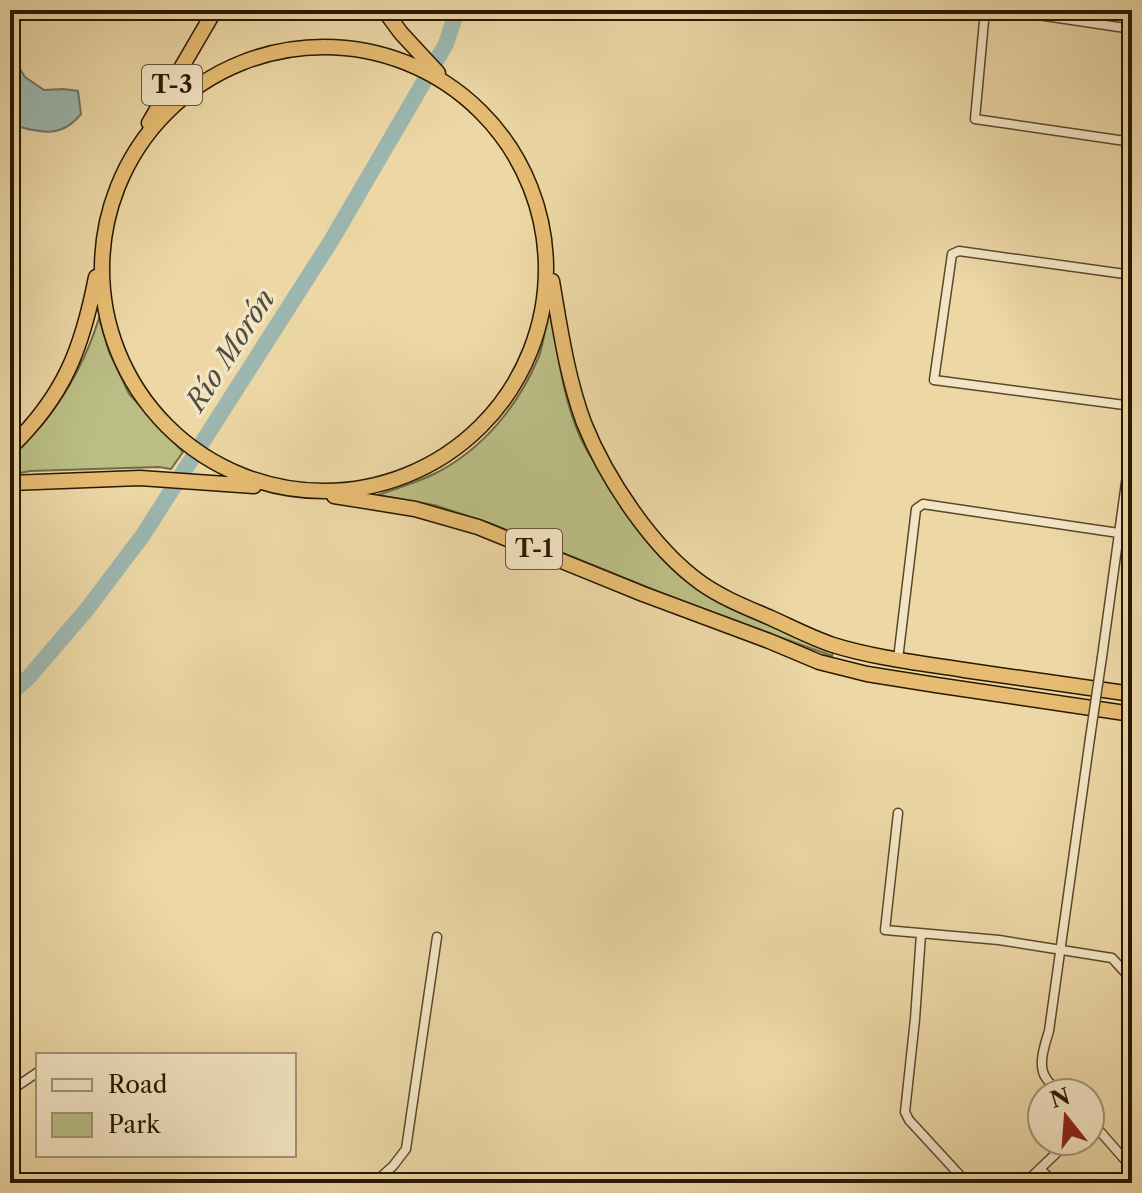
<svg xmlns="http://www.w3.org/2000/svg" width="1142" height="1193" font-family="'Libre Caslon Text',serif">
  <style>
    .green { fill: #babe85; stroke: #726b44; stroke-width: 2 }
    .water { fill: #9cb7b0; stroke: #6e776b; stroke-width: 2 }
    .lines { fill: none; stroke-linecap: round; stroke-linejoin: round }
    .river { stroke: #9cb7b0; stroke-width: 16 }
    .street-casing { stroke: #5a482c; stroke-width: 11 }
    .highway-casing { stroke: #291803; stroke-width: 17 }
    .street { stroke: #f3e5c4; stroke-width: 8 }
    .highway { stroke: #e6bc72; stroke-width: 14 }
    .street-bridge-casing { stroke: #5a482c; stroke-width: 11; stroke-linecap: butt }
    .street-bridge { stroke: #f3e5c4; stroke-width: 8 }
    .labels { text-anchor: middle; stroke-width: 7; stroke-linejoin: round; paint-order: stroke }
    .shield { fill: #f3e5c4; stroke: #66563d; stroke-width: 2 }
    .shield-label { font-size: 24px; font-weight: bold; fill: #291803 }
    .water-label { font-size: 28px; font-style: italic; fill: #515040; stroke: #f3e5c4 }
  </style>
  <rect width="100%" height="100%" fill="#ecd7a5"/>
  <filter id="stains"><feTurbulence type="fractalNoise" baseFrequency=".0025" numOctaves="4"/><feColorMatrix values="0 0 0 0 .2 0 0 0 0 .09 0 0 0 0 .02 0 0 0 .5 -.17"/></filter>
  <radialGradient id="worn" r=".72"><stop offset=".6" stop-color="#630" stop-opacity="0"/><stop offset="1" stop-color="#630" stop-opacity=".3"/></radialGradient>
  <path class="green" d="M548,314L551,315C558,353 562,391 576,427C584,450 600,470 613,490C624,507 634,525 647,541C692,596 767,626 833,651L832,656L691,605L492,524L434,505L378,495C397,488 418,482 436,473C483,449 519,405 539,356C544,343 545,327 548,314Z
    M99,318L109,352L129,394L183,452L171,469L159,467L30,471L10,475V455C22,444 36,433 46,420C69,390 88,354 99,318Z"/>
  <path class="water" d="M10,53L25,77L44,90L63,89L78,91L81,114C60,140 38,132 10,124Z"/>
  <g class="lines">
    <path class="river" d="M10,694L28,678L88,608L143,535L331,241L446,44L457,10"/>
    <defs>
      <path id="street" d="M985,10L975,119L1132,142
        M1004,10L1132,29
        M1132,275L959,251L952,254L934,380L1132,406
        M1102,657L1132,439
        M898,659L916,509L923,504L1132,535
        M898,813L885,930L999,940L1112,958L1132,980
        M921,934L915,1019L905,1112L909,1120L967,1183
        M10,1091L38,1072
        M1059,1093C1055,1088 1049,1083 1046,1078C1037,1066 1045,1044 1049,1031L1090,738
        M1090,1120L1132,1168
        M1040,1169L1055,1183
        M374,1183L393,1166L406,1149L437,937
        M1025,1183L1069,1141"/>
      <path id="highway" d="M384,10L401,33L438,73
        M102 269a222 222 0 1 1 444 0a222 222 0 1 1-444 0Z
        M149,123L215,10
        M552,281C560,328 567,377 584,423C606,478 652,548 701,583C722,598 748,608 771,618C791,627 812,638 833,645C875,658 920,663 964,670C1020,678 1076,686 1132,694
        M10,448C64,396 82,349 96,277
        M10,483L140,478L254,486
        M334,496L415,509L478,527L643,594L769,641L819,662L867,674L936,685L1132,714"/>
    </defs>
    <use href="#street" class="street-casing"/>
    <use href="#highway" class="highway-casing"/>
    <use href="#street" class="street"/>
    <use href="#highway" class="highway"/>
    <defs>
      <path id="street-bridge" d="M1090,738L1102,657"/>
    </defs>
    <use href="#street-bridge" class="street-bridge-casing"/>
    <use href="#street-bridge" class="street-bridge"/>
  </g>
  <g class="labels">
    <g class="shield">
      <rect x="142" y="65" width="60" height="40" rx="6"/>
      <rect x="506" y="529" width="56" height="40" rx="6"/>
    </g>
    <g class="shield-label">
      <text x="172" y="93">T-3</text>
      <text x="534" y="557">T-1</text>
    </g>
    <g class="water-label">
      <text transform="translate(230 350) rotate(-57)" y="10">Río Morón</text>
    </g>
  </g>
  <rect width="1142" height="1193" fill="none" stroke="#ecd7a5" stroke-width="40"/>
  <rect x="12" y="12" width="1118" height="1169" fill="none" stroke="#291803" stroke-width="4"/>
  <rect x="20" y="20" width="1102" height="1153" fill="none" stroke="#291803" stroke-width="2"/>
  <rect x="36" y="1053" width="260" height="104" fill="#f3e5c4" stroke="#a29377" stroke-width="2"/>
  <rect x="52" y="1079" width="40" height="12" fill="#f3e5c4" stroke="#a29377" stroke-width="2"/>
  <text x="108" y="1093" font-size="24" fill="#291803">Road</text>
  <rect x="52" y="1113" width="40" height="24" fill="#babe85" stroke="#a29377" stroke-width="2"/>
  <text x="108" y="1133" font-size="24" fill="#291803">Park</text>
  <g transform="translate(1066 1117) rotate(343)"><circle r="38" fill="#f3e5c4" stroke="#a29377" stroke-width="2"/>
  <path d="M0-6L14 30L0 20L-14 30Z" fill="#8f2418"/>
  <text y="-12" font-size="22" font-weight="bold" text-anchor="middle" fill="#291803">N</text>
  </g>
  <rect width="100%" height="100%" filter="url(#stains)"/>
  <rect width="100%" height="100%" fill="url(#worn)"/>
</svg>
